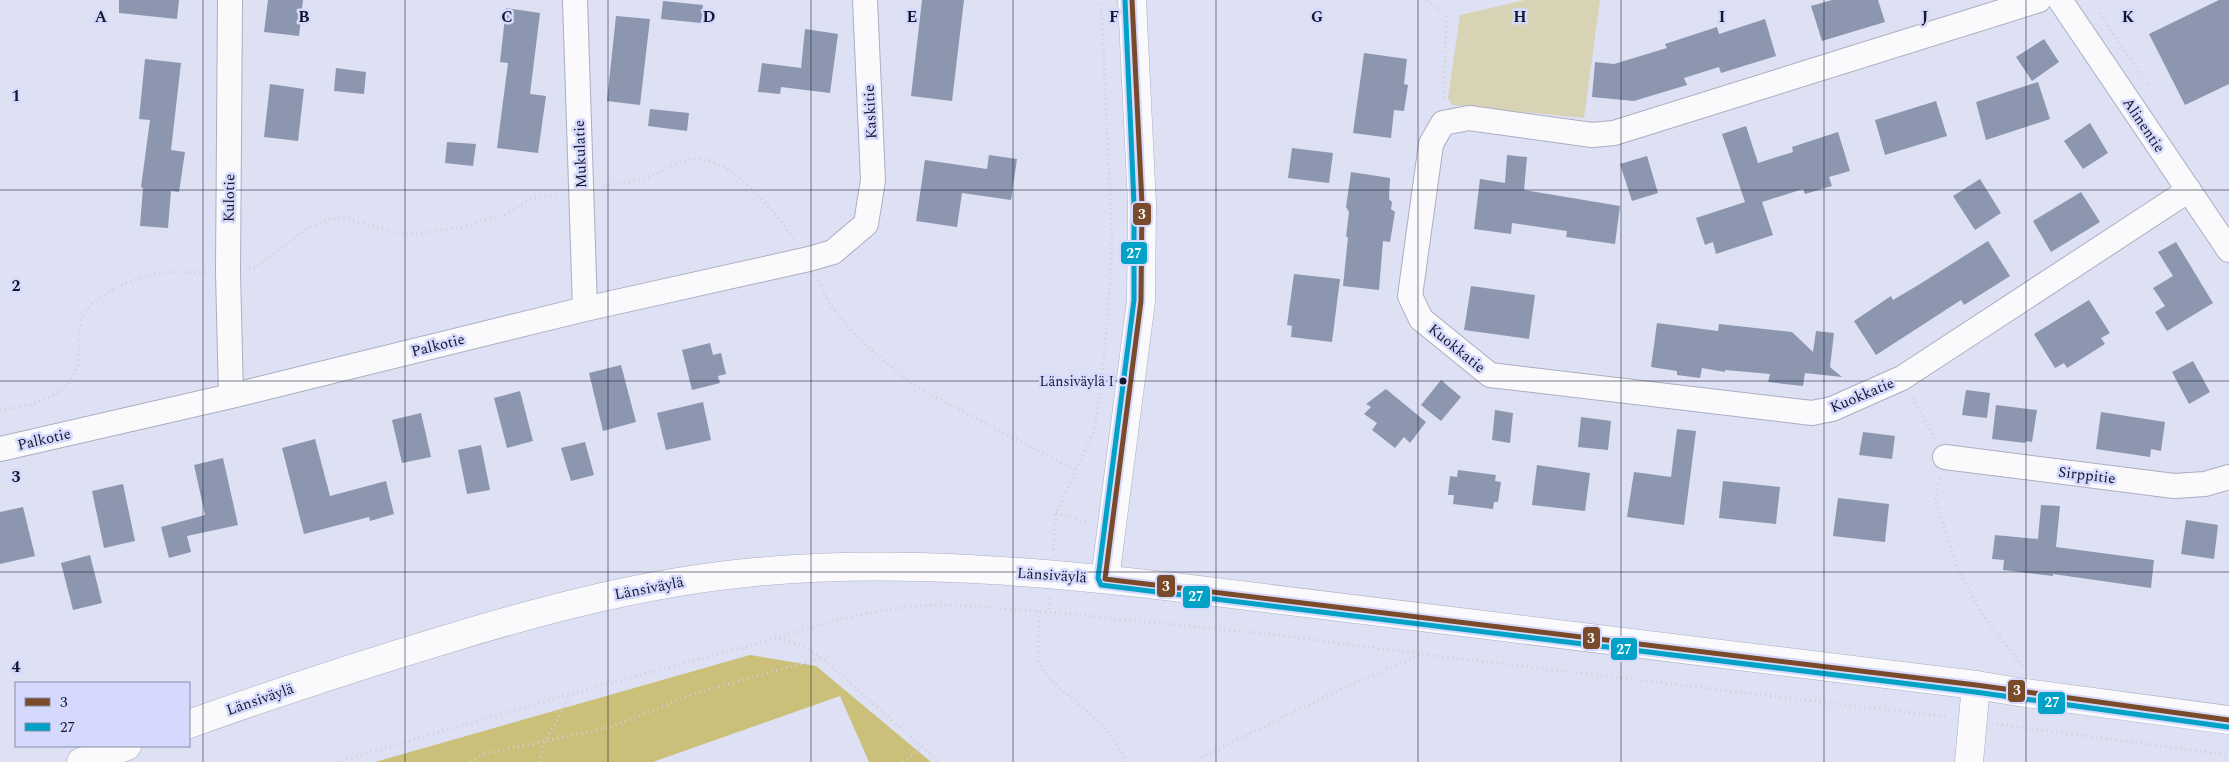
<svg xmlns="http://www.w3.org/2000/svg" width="2229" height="762" font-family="Spectral,serif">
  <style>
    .green { fill: #d8d3b4 }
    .forest { fill: #cbc07a }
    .building { fill: #8c96af }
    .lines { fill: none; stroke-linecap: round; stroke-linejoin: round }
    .minor-casing { stroke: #acadc1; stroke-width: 26 }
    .tertiary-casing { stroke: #acadc1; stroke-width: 29 }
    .secondary-casing { stroke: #acadc1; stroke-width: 29 }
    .path { stroke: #cfd0d6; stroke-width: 3; stroke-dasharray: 1 4; stroke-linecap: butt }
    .minor { stroke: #fafafd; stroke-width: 24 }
    .tertiary { stroke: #fafafd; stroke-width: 28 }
    .secondary { stroke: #fafafd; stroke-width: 28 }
    .bus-1-casing { stroke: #d5d9fd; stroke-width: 9 }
    .bus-2-casing { stroke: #d5d9fd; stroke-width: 9 }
    .bus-1 { stroke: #7a4b2a; stroke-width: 5 }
    .bus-2 { stroke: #01a2c6; stroke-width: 5 }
    .grid { fill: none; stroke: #15162b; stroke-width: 1; stroke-opacity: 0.55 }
    .bus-dot { fill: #15162b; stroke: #d5d9fd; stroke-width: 2 }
    .labels { text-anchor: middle; stroke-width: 5; stroke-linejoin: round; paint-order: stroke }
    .bus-label { font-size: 14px; fill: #15162b; stroke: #d5d9fd; text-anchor: end }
    .street-label { font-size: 15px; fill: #15162b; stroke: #d5d9fd }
    .grid-label { font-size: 16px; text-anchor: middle; font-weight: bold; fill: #15162b; stroke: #d5d9fd; stroke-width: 5; stroke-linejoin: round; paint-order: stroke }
    .line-badge { stroke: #d5d9fd; stroke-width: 2 }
    .badge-label { font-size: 14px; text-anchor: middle; font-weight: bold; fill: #fff }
  </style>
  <rect width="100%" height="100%" fill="#dee0f4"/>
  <path class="green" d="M1525,0H1600L1584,118L1452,105L1448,98L1460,15Z"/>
  <path class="forest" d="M750,655L816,666L931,762H869L840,696L653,762H375Z"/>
  <path class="building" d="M119,0H179L177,19L119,13Z
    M268,0H303L299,36L264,32Z
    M922,0H964L952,101L911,96Z
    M1832,0H1878L1885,22L1822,41L1811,6Z
    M2219,0H2229V84L2185,105L2149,34Z
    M663,1L703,5L701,23L661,19Z
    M506,8L540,13L530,94L546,96L538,153L497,148L508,63L500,62Z
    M616,16L650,19L640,105L607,101Z
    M1765,19L1776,56L1721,73L1719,67L1684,78L1687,85L1634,101L1592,97L1595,62L1614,64L1667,48L1665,44L1717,27L1719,34Z
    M805,29L838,34L830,93L781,87L780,94L758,92L762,63L801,68Z
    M2044,39L2059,62L2032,81L2016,57Z
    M1364,53L1407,59L1404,84L1408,85L1404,111L1394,110L1391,138L1353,133Z
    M145,59L181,63L171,150L185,152L179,192L171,191L168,228L140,226L143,188L141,187L150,120L139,119Z
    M336,68L366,72L364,94L334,91Z
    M2038,82L2050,119L1986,140L1976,102Z
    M270,84L304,89L298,141L264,137Z
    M1936,101L1947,136L1885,155L1875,120Z
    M650,109L689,113L687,131L648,126Z
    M2090,123L2108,153L2083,169L2064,141Z
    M1746,126L1758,163L1793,152L1792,147L1838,132L1850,171L1829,177L1832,186L1805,194L1803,189L1762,202L1773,235L1716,254L1713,242L1705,245L1696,218L1745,202L1722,134Z
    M447,142L476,144L473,166L445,163Z
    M1292,148L1333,153L1329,183L1288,178Z
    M989,155L1017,159L1011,200L962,193L957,227L916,221L925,160L987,169Z
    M1507,155L1527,157L1524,190L1620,206L1615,244L1566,237L1567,231L1512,223L1511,234L1474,229L1480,179L1505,183Z
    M1647,156L1658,193L1632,201L1620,164Z
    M1351,172L1390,178L1389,199L1392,202L1391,209L1395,212L1390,242L1383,241L1379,290L1343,286L1348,237H1346L1349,212L1346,207Z
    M1980,179L2001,213L1975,230L1953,196Z
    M2081,192L2100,222L2051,252L2033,221Z
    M1988,241L2010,276L1964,305L1961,300L1876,355L1854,321L1891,296L1893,300L1920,284Z
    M2176,242L2213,303L2167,331L2155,312L2165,306L2153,288L2173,276L2158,252Z
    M1294,274L1340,279L1332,342L1291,337L1292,326L1287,325Z
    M1471,286L1535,295L1529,339L1464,330Z
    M2089,300L2110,333L2101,338L2105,344L2067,368L2064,363L2055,368L2034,334Z
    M1657,323L1718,331L1719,324L1792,332L1813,352L1816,331L1834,333L1830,367L1842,377L1805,373L1803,386L1768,382L1770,374L1725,370V372L1702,368L1700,378L1677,375V371L1651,367Z
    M710,343L713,355L721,353L726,374L718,376L720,383L692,390L682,350Z
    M2193,361L2210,392L2189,404L2172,372Z
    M621,365L636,422L603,431L589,373Z
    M1441,380L1461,397L1441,421L1421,405Z
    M1386,389L1426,422L1410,443L1404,437L1395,448L1372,430L1377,423L1364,414L1371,407L1366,404Z
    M1966,390L1990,393L1987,418L1962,415Z
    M520,391L533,441L507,448L494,398Z
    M703,402L711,440L666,450L657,413Z
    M1996,405L2037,410L2032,442L2026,441L2025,443L1992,439Z
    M1495,410L1513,413L1510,443L1492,440Z
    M2101,412L2165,422L2161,451L2151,449L2150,457L2096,449Z
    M421,413L431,457L402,463L392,420Z
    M1581,417L1611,421L1608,450L1578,447Z
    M1677,429L1696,431L1684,525L1627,517L1634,472L1671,477Z
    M1863,432L1895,436L1892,459L1859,455Z
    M315,439L330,496L386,481L394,514L370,521L369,517L304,534L282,448Z
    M585,442L594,475L571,481L561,448Z
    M481,445L490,490L467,494L458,450Z
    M223,458L238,525L187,536L191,552L169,558L161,527L205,515L194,465Z
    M1537,465L1590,473L1585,511L1532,505Z
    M1458,470L1496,475L1495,481L1501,482L1498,502H1494L1493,509L1453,504L1454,495H1448L1450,476L1457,477Z
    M1723,481L1780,487L1776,524L1719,518Z
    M123,484L135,541L104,548L92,491Z
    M1838,498L1889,504L1885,542L1833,536Z
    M2041,505L2060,506L2056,547L2154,560L2151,588L2053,574V576L2003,570L2004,560L1992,559L1995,535L2038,539Z
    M23,507L35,556L0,564V512Z
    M2186,520L2218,525L2214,559L2181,554Z
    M90,555L102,603L73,610L61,563Z"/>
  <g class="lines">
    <defs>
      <path id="minor" d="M230,0L228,272L231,396
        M575,0L585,309
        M2039,0L1614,133L1592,135L1469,118L1443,123L1431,144L1410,296L1421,319L1490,375L1812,413L1832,409L1902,378L2189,190
        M2060,0L2229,250
        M0,449L231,396L585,309L809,259L833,252L866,224L873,180L865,0
        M1945,457L2174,486L2205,484L2229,477"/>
      <path id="tertiary" d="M1105,579L1141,301L1142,204L1132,0
        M1969,762L1976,685"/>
      <path id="secondary" d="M189,724C273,694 358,666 444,640C545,609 648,582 755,572C894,559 1035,571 1174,587L1976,685L2025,693L2229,720
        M81,762L127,746"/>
    </defs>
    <use href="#minor" class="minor-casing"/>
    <use href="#tertiary" class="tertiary-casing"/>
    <use href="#secondary" class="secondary-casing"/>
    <path class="path" d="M1427,0L1446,17L1444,101
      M2099,13L2149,87
      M604,186C618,183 635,182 648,177C661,172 674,163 687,160C728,150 773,212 795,240
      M249,269L255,268L306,229L330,219L345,218L391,232L416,234L461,227L506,214L531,199L558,194
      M818,280L829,304L860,340L913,385L1075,470
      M1913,398L1935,439
      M0,410C31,406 71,398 78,362C81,349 77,334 81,320C87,297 138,276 160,273C175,271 191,273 206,272
      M1940,479L1935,498L1957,567L1982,614L2024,668
      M1056,513L1089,523
      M1053,550L1056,513L1094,430L1101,387L1109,301L1112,236L1101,0
      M1050,598L1049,612L1286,636L1421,654L1948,717
      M1039,611L1038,661L1043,671C1070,702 1111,722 1126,762
      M779,637C827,622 884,606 935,605C973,605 1011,610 1049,612
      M1997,724L2229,755
      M337,762L570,694L777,638L801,646L822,658L939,762
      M471,762L484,754L611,727L696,693L822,658
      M539,762L545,742L570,695
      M903,762L921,748
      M1192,762L1328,695L1420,655"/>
    <use href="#minor" class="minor"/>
    <use href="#tertiary" class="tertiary"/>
    <use href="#secondary" class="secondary"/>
    <defs>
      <path id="bus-1" d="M1132,0L1142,204L1141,301L1105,579L1976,685L2229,720"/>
      <path id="bus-2" d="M1125,0L1134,204V300L1098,578L1101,585L1975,692L2228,727"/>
    </defs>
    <use href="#bus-1" class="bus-1-casing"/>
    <use href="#bus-2" class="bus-2-casing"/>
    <use href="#bus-1" class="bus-1"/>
    <use href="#bus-2" class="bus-2"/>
  </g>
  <path class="grid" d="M203,0V762M405,0V762M608,0V762M811,0V762M1013,0V762M1216,0V762M1418,0V762M1621,0V762M1824,0V762M2026,0V762M0,190H2229M0,381H2229M0,572H2229"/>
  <circle class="bus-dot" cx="1123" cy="381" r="4.5"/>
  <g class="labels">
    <g class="bus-label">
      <text x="1114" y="386">Länsiväylä I</text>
    </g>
    <g class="street-label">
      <text transform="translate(870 112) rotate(-93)" y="5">Kaskitie</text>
      <text transform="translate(2144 125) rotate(56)" y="5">Alinentie</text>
      <text transform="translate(580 154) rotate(-92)" y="5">Mukulatie</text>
      <text transform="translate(229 198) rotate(-89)" y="5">Kulotie</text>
      <text transform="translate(438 345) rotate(-14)" y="5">Palkotie</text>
      <text transform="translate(1457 348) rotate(39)" y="5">Kuokkatie</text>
      <text transform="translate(1862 395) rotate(-23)" y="5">Kuokkatie</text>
      <text transform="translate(44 439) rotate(-13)" y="5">Palkotie</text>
      <text transform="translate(2087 475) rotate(7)" y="5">Sirppitie</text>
      <text transform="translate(1052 575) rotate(4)" y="5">Länsiväylä</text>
      <text transform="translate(649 588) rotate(-11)" y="5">Länsiväylä</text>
      <text transform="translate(260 699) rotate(-19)" y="5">Länsiväylä</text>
    </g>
  </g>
  <g class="grid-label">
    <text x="101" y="22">A</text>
    <text x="304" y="22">B</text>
    <text x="507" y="22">C</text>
    <text x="709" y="22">D</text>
    <text x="912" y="22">E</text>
    <text x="1114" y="22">F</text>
    <text x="1317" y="22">G</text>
    <text x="1520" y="22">H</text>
    <text x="1722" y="22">I</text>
    <text x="1925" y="22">J</text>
    <text x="2128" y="22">K</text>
    <text x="16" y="101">1</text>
    <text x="16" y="291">2</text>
    <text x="16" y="482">3</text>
    <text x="16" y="672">4</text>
  </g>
  <g class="line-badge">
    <rect x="1132" y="202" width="20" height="24" rx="5" fill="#7a4b2a"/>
    <rect x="1120" y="241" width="28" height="24" rx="5" fill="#01a2c6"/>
    <rect x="1156" y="574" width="20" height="24" rx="5" fill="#7a4b2a"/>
    <rect x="1182" y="585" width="29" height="24" rx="5" fill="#01a2c6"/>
    <rect x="1582" y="626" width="19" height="24" rx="5" fill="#7a4b2a"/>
    <rect x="1610" y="637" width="28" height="24" rx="5" fill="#01a2c6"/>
    <rect x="2007" y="679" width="19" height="24" rx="5" fill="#7a4b2a"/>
    <rect x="2037" y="691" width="29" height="24" rx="5" fill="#01a2c6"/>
  </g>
  <g class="badge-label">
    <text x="1142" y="219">3</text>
    <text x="1134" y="258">27</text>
    <text x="1166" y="591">3</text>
    <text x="1196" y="601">27</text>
    <text x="1591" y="643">3</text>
    <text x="1624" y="654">27</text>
    <text x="2017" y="695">3</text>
    <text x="2052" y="707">27</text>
  </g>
  <rect x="15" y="682" width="175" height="65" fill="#d5d9fd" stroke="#888ba9"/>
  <rect x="25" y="698" width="25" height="8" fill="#7a4b2a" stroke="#888ba9"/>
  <text x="60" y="707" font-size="15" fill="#15162b">3</text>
  <rect x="25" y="723" width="25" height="8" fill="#01a2c6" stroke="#888ba9"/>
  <text x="60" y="732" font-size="15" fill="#15162b">27</text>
</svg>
